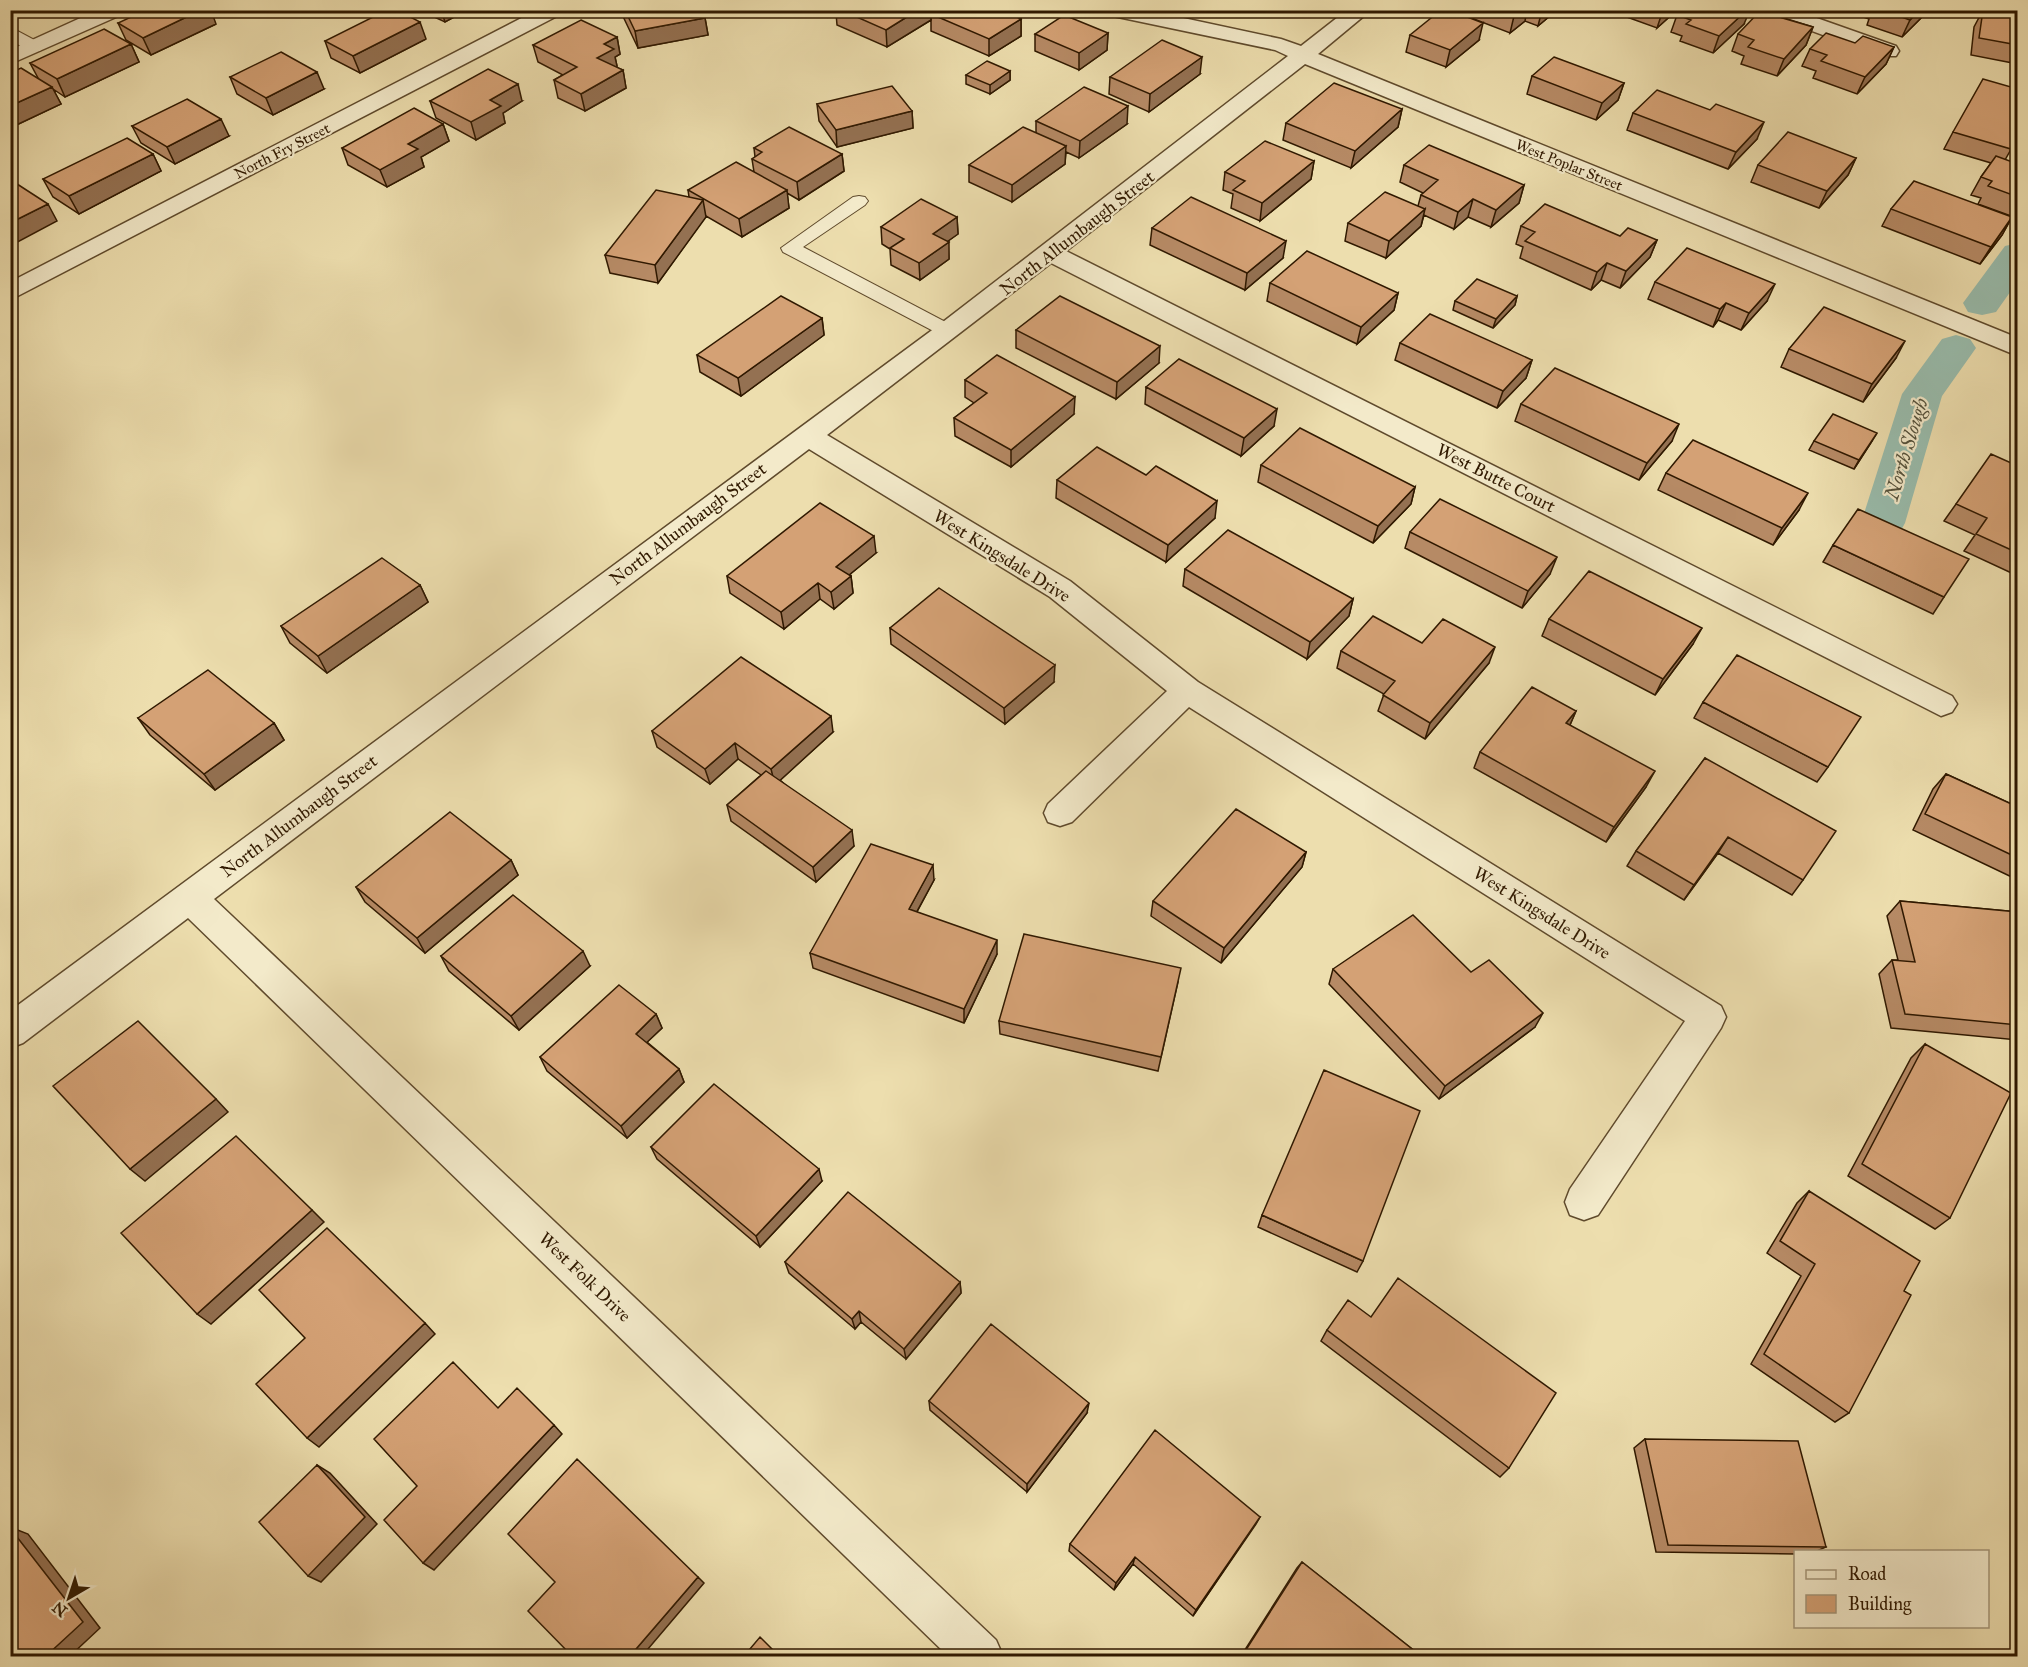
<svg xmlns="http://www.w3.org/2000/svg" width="2028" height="1667" font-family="'IM FELL Great Primer',serif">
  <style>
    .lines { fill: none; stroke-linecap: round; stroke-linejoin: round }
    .canal { fill: #99bcac; fill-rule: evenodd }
    .lane-casing { stroke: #5f4a2c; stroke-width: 2 }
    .street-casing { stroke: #5f4a2c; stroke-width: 3 }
    .lane { fill: #f3eaca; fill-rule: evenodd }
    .street { fill: #f3eaca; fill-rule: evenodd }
    .wall { fill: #b68a65; stroke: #301900; stroke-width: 1.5 }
    .shaded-wall { fill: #947152; stroke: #301900; stroke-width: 1.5 }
    .building { fill: #d4a175; stroke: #301900; stroke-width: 1.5 }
    .labels { text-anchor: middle; stroke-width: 4.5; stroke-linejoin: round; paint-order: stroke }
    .far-street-label { font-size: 15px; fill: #301900; stroke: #f3eaca }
    .street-label { font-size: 18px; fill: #301900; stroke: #f3eaca }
    .water-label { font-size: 20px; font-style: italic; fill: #55523c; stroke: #f3eaca }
  </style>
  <rect width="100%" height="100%" fill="#eddeae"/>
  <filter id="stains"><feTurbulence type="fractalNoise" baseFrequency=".00333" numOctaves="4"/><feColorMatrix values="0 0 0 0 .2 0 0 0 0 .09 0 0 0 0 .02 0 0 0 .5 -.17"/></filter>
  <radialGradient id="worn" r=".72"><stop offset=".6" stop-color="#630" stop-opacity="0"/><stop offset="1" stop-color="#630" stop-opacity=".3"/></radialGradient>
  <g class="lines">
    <path class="canal" d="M2018,243V281L1996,312L1982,315L1968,312L1963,303L2005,246Z
      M1956,335L1970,339L1976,348L1942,396L1905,523L1899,534L1883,538L1867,534L1861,523L1902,394L1942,339Z"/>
    <defs>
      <path id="lane" d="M10,27L40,43L42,47L40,51H28L10,39Z
        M859,196L865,197L868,201L865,205L803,247L955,327L958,331L955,335H941L783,252L781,248L853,197Z"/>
      <path id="street" d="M98,10H126L123,14L10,64V50Z
        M537,10H564L561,14L10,300V282Z
        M1103,10H1146L1281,39L1301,46L1347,10H1371L1318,54L2018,338V356L1305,64L1066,251L1952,696L1957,704L1952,712L1941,716L1051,263L827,435L1070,581L1198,682L1721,1006L1726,1017L1721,1028L1598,1215L1584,1220L1570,1215L1565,1202L1570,1189L1685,1021L1189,707L1072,822L1060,826L1048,822L1044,813L1048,804L1167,691L1050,597L809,449L214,899L996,1640L1003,1656H948L188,918L23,1043L10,1048V1011L939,325L1288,56L1275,50L1113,16Z
        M1763,10H1794L1896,46L1899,51L1896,56H1880L1766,14Z"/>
    </defs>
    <use href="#lane" class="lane-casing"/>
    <use href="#street" class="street-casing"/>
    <use href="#lane" class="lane"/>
    <use href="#street" class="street"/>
  </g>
  <path class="wall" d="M254,10H271L261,15Z
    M419,10H467L445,22Z
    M620,10H702L705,18L708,35L638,48Z
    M813,10H1002L1021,19V36L989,56L931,31V20L887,47L837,25L836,13L828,17Z
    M1462,10H1557L1538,26L1525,21L1510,33L1461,14Z
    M1626,10H1677L1657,28L1624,16Z
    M1844,10H1927L1925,14L1902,37L1867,25L1869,19Z
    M1983,10L2018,16V64L1971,55L1974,27Z
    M1677,15L1744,24L1713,53L1680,41L1682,36L1671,32Z
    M1784,18L1813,27L1806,45L1777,76L1741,64L1744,56L1732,51L1738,34Z
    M118,23L216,24L151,55L126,40Z
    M1108,33L1107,50L1079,70L1035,51V34Z
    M1410,35L1479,40L1446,67L1406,52Z
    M617,37L620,54L615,57L617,66L615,67L623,70L626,88L585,111L558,98L554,80L563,75L538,62L533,45Z
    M426,39L360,73L331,58L325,41Z
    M1855,43L1894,47L1886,64L1857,94L1813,78L1816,71L1802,66L1810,49Z
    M131,44L139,62L65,97L53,89L61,104L10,128V73L38,78L30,63Z
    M1010,71V80L990,94L966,84V75Z
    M1200,74L1149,112L1109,94L1110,77Z
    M1532,76L1624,83L1618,100L1596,120L1527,94Z
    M230,77L324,89L273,115L237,94Z
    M430,101H522L503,113L505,123L476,140L436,118Z
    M817,104L912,111L913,128L837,147L819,121Z
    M1402,109L1398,127L1351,168L1283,140L1286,123Z
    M1633,113L1757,139L1728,169L1627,130Z
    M1036,121L1127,124L1079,158L1066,152L1065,164L1012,202L969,182V165L1036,133Z
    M443,124L449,141L421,157L424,167L387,187L348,165L342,148Z
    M132,126L229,136L175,164L141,143Z
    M1953,132L2018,137L2005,160L2018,164V207L2011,216L1978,204L1981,198L1971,195L1981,177L1991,163L1944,149Z
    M754,148L842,154L844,171L799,200L787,193L789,208L742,237L706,216L658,283L610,273L605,255L689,197L688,190L754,172L752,159L755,157Z
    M153,154L161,171L79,214L53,197L43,179Z
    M1856,158L1848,175L1819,208L1751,182L1758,165Z
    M1314,161L1311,179L1260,221L1231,208L1233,194L1223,190L1225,172Z
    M1404,165L1524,185L1519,203L1491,227L1468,217L1454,229L1424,215L1421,226L1386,258L1345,241L1348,223L1418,206L1421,195L1423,193L1400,182Z
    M1891,209L2012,217L2002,235L1980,264L1882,226Z
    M957,217L958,234L948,241L949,259L920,280L891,265L890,249L882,244L881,227Z
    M1521,226L1620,236L1657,240L1650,257L1620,288L1601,280L1591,290L1520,258L1523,247L1516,244Z
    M1152,228L1283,258L1245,290L1150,245Z
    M1655,282L1767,301L1741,330L1718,320L1713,327L1648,299Z
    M1270,283L1398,293L1394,310L1357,344L1267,301Z
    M1517,296L1515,305L1493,328L1453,310L1455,301Z
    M822,318L824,335L741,396L700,372L697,355Z
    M1016,330L1159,363L1116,399L1016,348Z
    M1400,343L1532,360L1526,378L1497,408L1395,360Z
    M1789,349L1896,358L1863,402L1781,367Z
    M965,380L1074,414L1011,467L955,436L954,418L974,403L965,397Z
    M1146,387L1274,426L1241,456L1145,404Z
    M1521,404L1672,441L1639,480L1515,421Z
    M1814,441H1872L1854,469L1809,450Z
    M1261,465L1415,487L1411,504L1373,543L1258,482Z
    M2018,466V576L1964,551L1975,535L1944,521L1956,504Z
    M1666,473L1799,510L1773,545L1658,490Z
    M1146,475L1215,518L1166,562L1056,498L1057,480Z
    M1410,532L1550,574L1522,608L1405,548Z
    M1833,545L1944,597L1933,614L1823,562Z
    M876,553L849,575L851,576L853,593L834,609L820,599L784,629L730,593L727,576Z
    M1185,569L1353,599L1349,616L1307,659L1183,586Z
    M420,585L428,602L327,673L290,643L281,626Z
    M1549,619L1693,644L1655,695L1542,636Z
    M890,628L1054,682L1005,724L891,644Z
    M1422,643L1489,663L1425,739L1378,711L1384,694L1337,668L1341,651Z
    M1703,702L1828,767L1817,782L1694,718Z
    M1576,711L1570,725L1646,787L1606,842L1474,768L1480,752Z
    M138,718L274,723L284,740L215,790L150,735Z
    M652,731L833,732L780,780L854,846L816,882L731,821L727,805L761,775L738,759L710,784L657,747Z
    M1705,758L1803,880L1792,895L1718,853L1684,900L1627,866L1636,851Z
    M1946,774L2018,807V880L1913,830L1933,789Z
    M1306,852L1302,867L1221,963L1151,916L1153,901Z
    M511,860L518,875L425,953L365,902L356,887Z
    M934,880L917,912L997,954L964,1023L813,968L810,953Z
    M1900,901L2018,912V1040L1891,1028L1879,974L1892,960H1898L1887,916Z
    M441,956L590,966L519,1030L449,971Z
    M1333,969L1471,972L1535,1027L1439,1099L1329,984Z
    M1178,982L1158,1071L1000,1034L999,1021Z
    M656,1014L662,1028L647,1042L679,1069L684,1082L627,1138L547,1071L540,1057Z
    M1925,1044L1950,1218L1935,1229L1848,1176L1911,1058Z
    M651,1147L822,1181L760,1247L657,1159Z
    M1809,1191L1849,1413L1835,1422L1751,1364L1801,1276L1767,1253L1797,1203Z
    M1262,1215L1363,1261L1357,1272L1258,1227Z
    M785,1262L960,1282L961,1293L906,1359L861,1322L855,1329L789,1273Z
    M1371,1317L1509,1468L1500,1477L1321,1341L1327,1330Z
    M929,1401L1087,1413L1027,1492L930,1410Z
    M1645,1439L1826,1547L1817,1551H1796V1554L1656,1552L1634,1448Z
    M1260,1517L1193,1616L1133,1564L1114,1590L1069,1551L1070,1544Z
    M1302,1562L1421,1656H1241L1297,1568Z"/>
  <path class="shaded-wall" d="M201,10H211L216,24L151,55L143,38Z
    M260,10H271L261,15Z
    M441,10H467L445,22Z
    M827,10H836V13L828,17Z
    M918,10H940L931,14V20L887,47L886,30Z
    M1521,10H1527L1525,21L1510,33L1514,16Z
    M1542,10H1557L1538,26Z
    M1663,10H1677L1657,28Z
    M1747,10H1750L1744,24L1713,53L1719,36Z
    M1919,10H1927L1925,14L1902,37L1910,20Z
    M705,18L708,35L638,48L635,31Z
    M1021,19V36L989,56V39Z
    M420,22L426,39L360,73L353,56Z
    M1483,23L1479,40L1446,67L1450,50Z
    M1813,27L1806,45L1777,76L1784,59Z
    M1108,33L1107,50L1079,70V53Z
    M617,37L620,54L615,57L617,66L601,75L597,58L604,44Z
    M131,44L139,62L65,97L57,79Z
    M1894,47L1886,64L1857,94L1865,77Z
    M1202,57L1200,74L1149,112L1150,94Z
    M623,70L626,88L585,111L581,94Z
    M1010,71V80L990,94V85Z
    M317,72L324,89L273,115L266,98Z
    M1624,83L1618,100L1596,120L1602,103Z
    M518,84L522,101L503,113L505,123L476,140L471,122L490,100Z
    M52,87L61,104L10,128V106Z
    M1128,106L1127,124L1079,158L1080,141Z
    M1402,109L1398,127L1351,168L1355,151Z
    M912,111L913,128L837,147L836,130Z
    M221,119L229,136L175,164L167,147Z
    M1764,122L1757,139L1728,169L1736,152Z
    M443,124L449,141L421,157L424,167L387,187L380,170L408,144Z
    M1066,146L1065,164L1012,202V185Z
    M153,154L161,171L79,214L69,196Z
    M842,154L844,171L799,200L797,182Z
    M1856,158L1848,175L1819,208L1827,191Z
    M1314,161L1311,179L1260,221L1262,203Z
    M1524,185L1519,203L1491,227L1496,210Z
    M787,190L789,208L742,237L739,219Z
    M1473,199L1468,217L1454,229L1458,212Z
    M703,200L706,217L658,283L655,265Z
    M48,204L57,221L10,246V223Z
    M1425,209L1421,226L1386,258L1389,241Z
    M957,217L958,234L934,251L933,234Z
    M2012,217L2002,235L1980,264L1991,247Z
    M1657,240L1650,257L1620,288L1626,271Z
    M1286,241L1283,258L1245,290L1247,273Z
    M949,242V259L920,280L919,263Z
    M1607,263L1601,280L1591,290L1597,272Z
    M1775,284L1767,301L1741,330L1749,313Z
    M1398,293L1394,310L1357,344L1361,327Z
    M1517,296L1515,305L1493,328L1496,319Z
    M1726,303L1718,320L1713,327L1720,309Z
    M822,318L824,335L741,396L738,378Z
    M1905,341L1896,358L1863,402L1872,384Z
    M1160,346L1159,363L1116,399L1117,382Z
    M1532,360L1526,378L1497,408L1503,391Z
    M1075,397L1074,414L1011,467V450Z
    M1277,409L1274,426L1241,456L1244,438Z
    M1679,424L1672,441L1639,480L1647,463Z
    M1877,433L1872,441L1854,469L1859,460Z
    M1415,487L1411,504L1373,543L1378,526Z
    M1808,493L1799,510L1773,545L1782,528Z
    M1217,501L1215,518L1166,562L1168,545Z
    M874,536L876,553L838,584L836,567Z
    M1557,557L1550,574L1522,608L1528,591Z
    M851,576L853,593L834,609L831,592Z
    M818,583L820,599L784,629L781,612Z
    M420,585L428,602L327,673L318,656Z
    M1353,599L1349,616L1307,659L1310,642Z
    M1702,628L1693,644L1655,695L1663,679Z
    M1495,647L1489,663L1425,739L1430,723Z
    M1055,665L1054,682L1005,724L1004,708Z
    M1576,711L1569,727L1566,723Z
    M831,716L833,732L775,785L771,769Z
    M274,723L284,740L215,790L204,774Z
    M735,743L738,759L710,784L705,769Z
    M1655,771L1646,787L1606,842L1614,827Z
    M852,830L854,846L816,882L813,867Z
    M1728,837L1718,853L1684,900L1694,885Z
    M1306,852L1302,867L1221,963L1224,948Z
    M511,860L518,875L425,953L417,938Z
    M933,865L934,880L910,924L909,909Z
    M997,940V954L964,1023V1009Z
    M583,951L590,966L519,1030L511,1016Z
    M1543,1013L1535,1027L1439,1099L1445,1086Z
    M656,1014L662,1028L642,1047L636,1034Z
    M679,1069L684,1082L627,1138L621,1126Z
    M216,1099L228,1112L145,1181L130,1169Z
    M819,1169L822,1181L760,1247L756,1236Z
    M312,1210L324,1222L211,1324L197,1314Z
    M960,1282L961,1293L906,1359L904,1349Z
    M859,1311L861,1322L855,1329L852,1319Z
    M425,1323L435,1334L319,1447L307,1438Z
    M1089,1403L1087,1413L1027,1492V1484Z
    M554,1425L562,1434L434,1570L423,1563Z
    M317,1465L330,1473L377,1524L321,1582L308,1576Z
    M1260,1517L1256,1524L1193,1616L1196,1610Z
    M10,1527L28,1534L100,1628L70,1656H46Z
    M1135,1557L1133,1564L1114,1590L1116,1583Z
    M698,1577L704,1583L642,1656H630Z"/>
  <path class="building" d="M146,10H201L143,38L118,23Z
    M387,10H397L420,22L353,56L325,41Z
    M625,10H702L705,18L635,31Z
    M841,10H918L886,30Z
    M936,10H1002L1021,19L989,39L931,14Z
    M1441,10H1449L1483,23L1450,50L1410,35Z
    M1500,10H1521L1514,16Z
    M1682,10H1747L1719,36L1686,24L1691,20L1677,15Z
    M1761,10H1773L1785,15L1782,18L1813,27L1784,59L1748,47L1754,40L1738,34Z
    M1883,10H1919L1910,20Z
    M1983,10L2018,16V45L1979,38Z
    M1064,15L1108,33L1079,53L1035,34Z
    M581,20L617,37L604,44L614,49L597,58L623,70L581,94L554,80L577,67L533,45Z
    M104,29L131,44L57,79L30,63Z
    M1826,33L1855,43L1863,36L1894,47L1865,77L1821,61L1827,55L1810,49Z
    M1162,40L1202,57L1150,94L1110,77Z
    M281,52L317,72L266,98L230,77Z
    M1554,57L1624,83L1602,103L1532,76Z
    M987,61L1010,71L990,85L966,75Z
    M21,68L52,87L10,106V73Z
    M488,69L518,84L490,100L501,106L471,122L430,101Z
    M1983,79L2018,89V137L2011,149L1953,132Z
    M1334,83L1402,109L1355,151L1286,123Z
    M892,86L912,111L836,130L817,104Z
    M1084,87L1128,106L1080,141L1036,121Z
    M1657,90L1710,110L1716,104L1764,122L1736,152L1633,113Z
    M187,99L221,119L167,147L132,126Z
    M414,108L443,124L408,144L418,149L380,170L342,148Z
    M789,127L842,154L797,182L752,159L762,152L754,148Z
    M1023,127L1066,146L1012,185L969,165Z
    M1788,132L1856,158L1827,191L1758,165Z
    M127,138L153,154L69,196L43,179Z
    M1265,141L1314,161L1262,203L1233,190L1245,181L1225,172Z
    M1429,145L1524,185L1496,210L1473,199L1458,212L1421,195L1438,180L1404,165Z
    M1996,156L2018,164V197L1988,186L1992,181L1981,177Z
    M736,162L787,190L739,219L688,190Z
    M1914,181L2012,217L1991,247L1891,209Z
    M14,182L48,204L10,223V183Z
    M656,190L703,200L655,265L605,255Z
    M1385,192L1425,209L1389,241L1348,223Z
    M1191,197L1286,241L1247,273L1152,228Z
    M921,199L957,217L933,234L949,242L919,263L890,248L904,239L881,227Z
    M1545,204L1620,236L1628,228L1657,240L1626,271L1607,263L1597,272L1525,241L1535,232L1521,226Z
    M1687,248L1775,284L1749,313L1726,303L1720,309L1655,282Z
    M1307,251L1398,293L1361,327L1270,283Z
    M1477,279L1517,296L1496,319L1455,301Z
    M781,296L822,318L738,378L697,355Z
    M1060,296L1160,346L1117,382L1016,330Z
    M1824,307L1905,341L1872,384L1789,349Z
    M1430,314L1532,360L1503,391L1400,343Z
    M997,355L1075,397L1011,450L954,418L987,393L965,380Z
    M1179,359L1277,409L1244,438L1146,387Z
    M1555,368L1679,424L1647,463L1521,404Z
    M1833,414L1877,433L1859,460L1814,441Z
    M1300,428L1415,487L1378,526L1261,465Z
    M1693,440L1808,493L1782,528L1666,473Z
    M1097,447L1146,475L1156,466L1217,501L1168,545L1057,480Z
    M1991,454L2018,466V553L1976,534L1987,518L1956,504Z
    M1440,499L1557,557L1528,591L1410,532Z
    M820,503L874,536L836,567L851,576L831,592L818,583L781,612L727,576Z
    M1858,509L1969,559L1944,597L1833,545Z
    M1228,530L1353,599L1310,642L1185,569Z
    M382,558L420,585L318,656L281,626Z
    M1589,571L1702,628L1663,679L1549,619Z
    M939,588L1055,665L1004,708L890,628Z
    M1373,616L1422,643L1443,619L1495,647L1430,723L1383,695L1395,681L1341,651Z
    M1737,655L1861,717L1828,767L1703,702Z
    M741,657L831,716L771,769L735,743L705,769L652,731Z
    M208,670L274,723L204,774L138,718Z
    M1532,687L1576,711L1566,723L1655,771L1614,827L1480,752Z
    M1705,758L1836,831L1803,880L1728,837L1694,885L1636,851Z
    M766,771L852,830L813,867L727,805Z
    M1946,774L2018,807V858L1925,814Z
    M1236,809L1306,852L1224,948L1153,901Z
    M450,812L511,860L417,938L356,887Z
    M871,844L933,865L909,909L997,940L964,1009L810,953Z
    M513,895L583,951L511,1016L441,956Z
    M1900,901L2018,912V1025L1905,1014L1892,960L1915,962Z
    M1413,915L1471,972L1489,960L1543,1013L1445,1086L1333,969Z
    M1024,934L1181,968L1161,1057L999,1021Z
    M619,985L656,1014L636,1034L679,1069L621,1126L540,1057Z
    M138,1021L216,1099L130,1169L53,1086Z
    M1925,1044L2011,1093L1950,1218L1862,1164Z
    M1324,1070L1420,1111L1363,1261L1262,1215Z
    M714,1084L819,1169L756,1236L651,1147Z
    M236,1136L312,1210L197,1314L121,1233Z
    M1809,1191L1920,1261L1904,1291L1911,1295L1849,1413L1764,1354L1815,1264L1780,1241Z
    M848,1192L960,1282L904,1349L859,1311L852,1319L785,1262Z
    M327,1228L425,1323L307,1438L256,1384L305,1338L259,1290Z
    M1398,1278L1556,1393L1509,1468L1327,1330L1348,1300L1371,1317Z
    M991,1324L1089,1403L1027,1484L929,1401Z
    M453,1362L498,1408L517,1388L554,1425L423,1563L384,1520L417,1486L374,1439Z
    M1155,1430L1260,1517L1196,1610L1135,1557L1116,1583L1070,1544Z
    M1645,1439L1798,1441L1826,1547L1668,1545Z
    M577,1459L698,1577L630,1656H572L528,1611L555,1582L508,1534Z
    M317,1465L365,1517L308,1576L259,1522Z
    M10,1528L83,1622L46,1656H10Z
    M1302,1562L1421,1656H1242Z
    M760,1637L779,1656H744Z"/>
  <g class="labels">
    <g class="far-street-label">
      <text transform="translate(282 151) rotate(-27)" y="5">North Fry Street</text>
      <text transform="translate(1569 165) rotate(22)" y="5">West Poplar Street</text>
    </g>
    <g class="street-label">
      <text transform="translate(1077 233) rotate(-38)" y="6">North Allumbaugh Street</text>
      <text transform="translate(1496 478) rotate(27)" y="6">West Butte Court</text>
      <text transform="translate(688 524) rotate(-37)" y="6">North Allumbaugh Street</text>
      <text transform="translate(1002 556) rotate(32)" y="6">West Kingsdale Drive</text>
      <text transform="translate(299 816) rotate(-37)" y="6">North Allumbaugh Street</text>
      <text transform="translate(1542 913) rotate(32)" y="6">West Kingsdale Drive</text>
      <text transform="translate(585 1277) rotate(44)" y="6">West Folk Drive</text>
    </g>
    <g class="water-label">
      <text transform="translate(1906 449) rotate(-73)" y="7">North Slough</text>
    </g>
  </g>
  <rect width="2028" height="1667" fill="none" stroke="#eddeae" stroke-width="36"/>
  <rect x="12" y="12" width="2004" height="1643" fill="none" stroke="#301900" stroke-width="3"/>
  <rect x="18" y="18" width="1992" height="1631" fill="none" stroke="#301900" stroke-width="1.5"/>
  <rect x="1794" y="1550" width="195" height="78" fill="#f3eaca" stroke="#a59679" stroke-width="1.5"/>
  <rect x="1806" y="1570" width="30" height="9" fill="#f3eaca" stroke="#a59679" stroke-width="1.5"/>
  <text x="1848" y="1580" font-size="18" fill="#301900">Road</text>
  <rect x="1806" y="1595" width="30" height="18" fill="#d4a175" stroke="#a59679" stroke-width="1.5"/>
  <text x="1848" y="1610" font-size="18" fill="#301900">Building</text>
  <g transform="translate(69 1598) rotate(219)" stroke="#f3eaca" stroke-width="4.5" paint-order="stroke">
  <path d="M0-4.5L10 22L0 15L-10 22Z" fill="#301900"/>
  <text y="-9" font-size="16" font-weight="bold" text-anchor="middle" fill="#301900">N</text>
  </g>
  <rect width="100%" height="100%" filter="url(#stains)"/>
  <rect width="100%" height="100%" fill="url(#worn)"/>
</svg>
